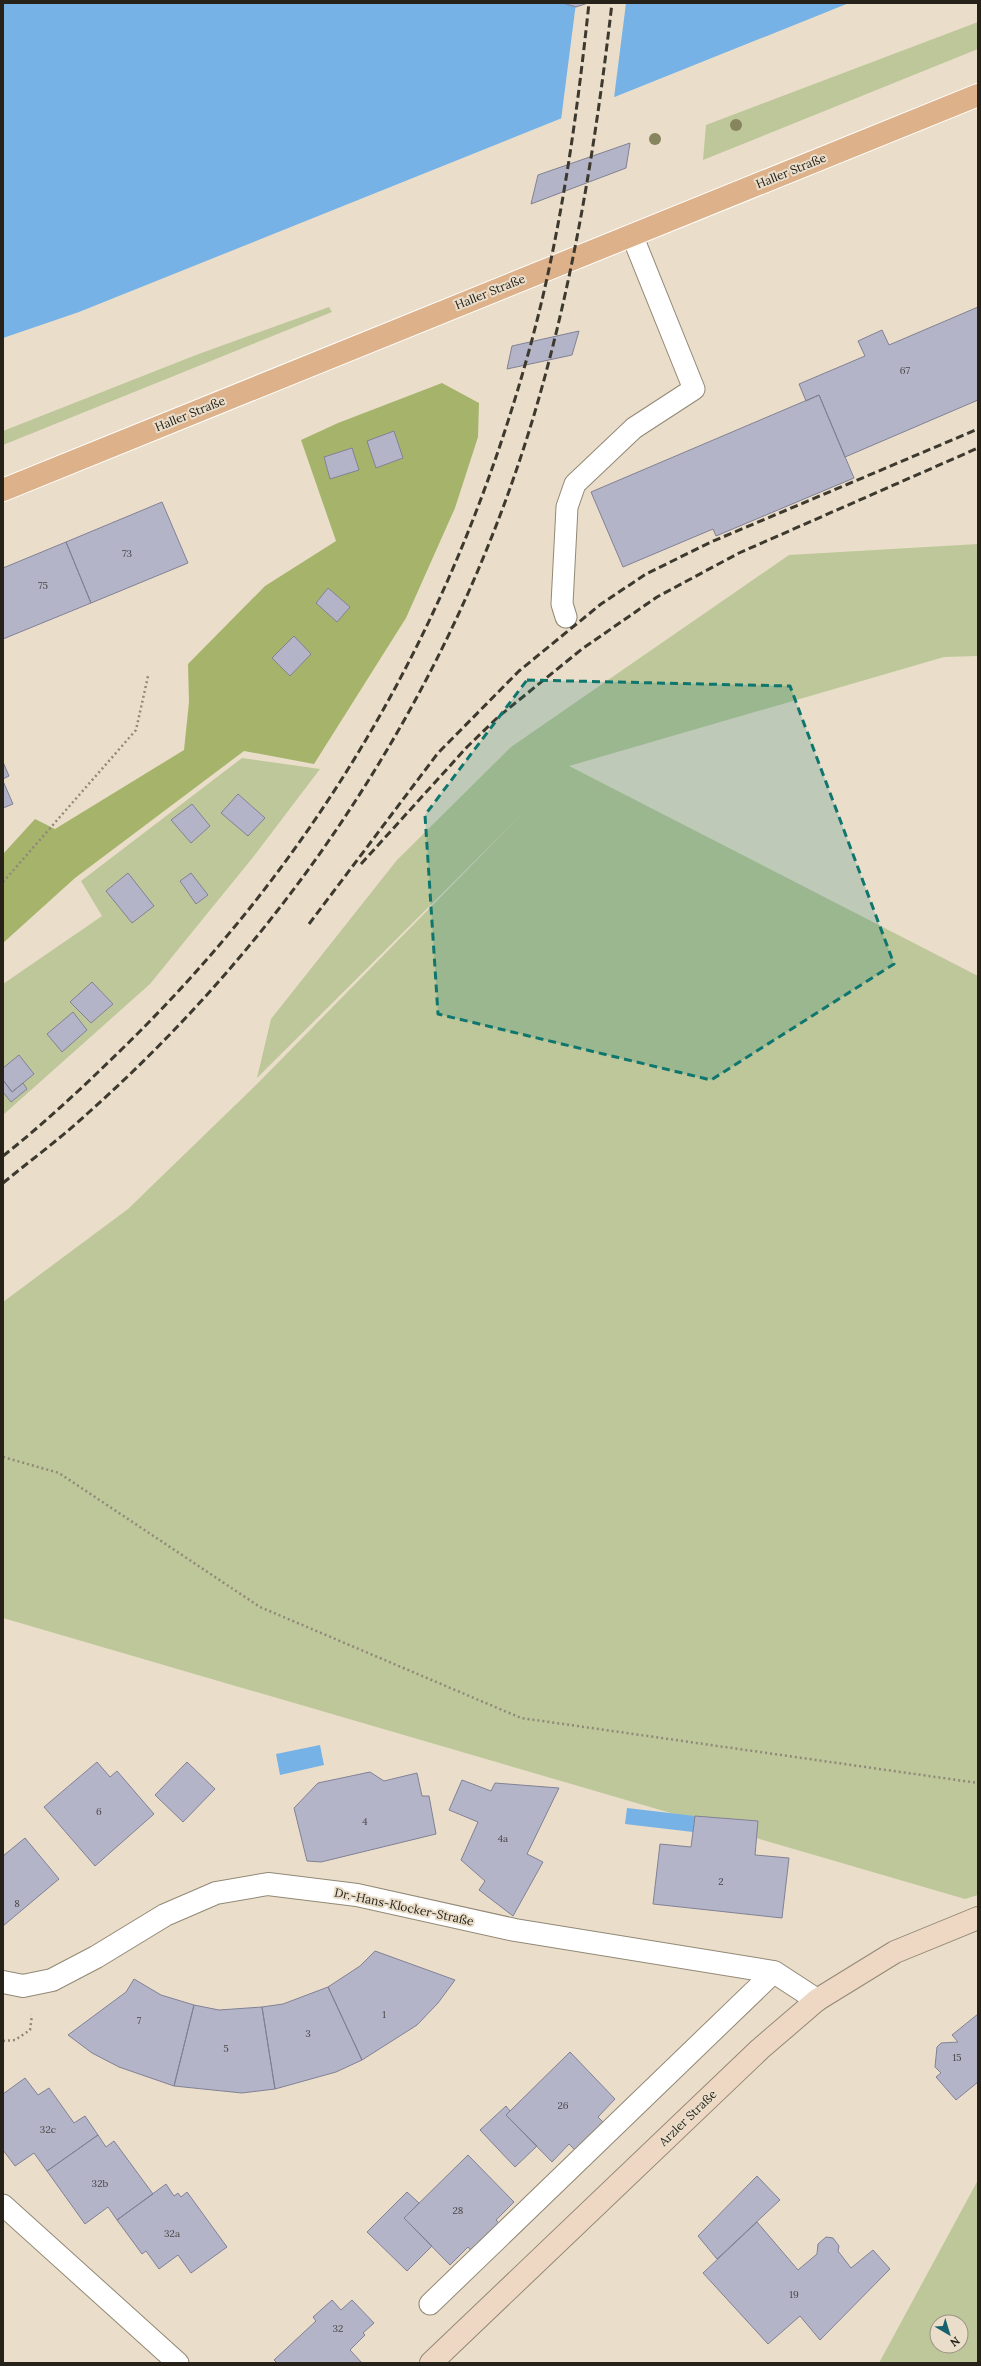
<svg xmlns="http://www.w3.org/2000/svg" width="981" height="2366" font-family="Lora,serif">
  <style>
    .green { fill: #bdc799; fill-rule: evenodd }
    .forest { fill: #a6b46b }
    .water { fill: #76b2e6 }
    .pier { fill: #eadeca }
    .building { fill: #b4b4c9; stroke: #818195 }
    .lines { fill: none; stroke-linecap: round; stroke-linejoin: round }
    .service-casing { stroke: #928875; stroke-width: 23 }
    .minor-casing { stroke: #928875; stroke-width: 24 }
    .secondary-casing { stroke: #928875; stroke-width: 24 }
    .primary-casing { stroke: #fff; stroke-width: 24 }
    .path { stroke: #91887a; stroke-width: 2.5; stroke-dasharray: 2 3; stroke-linecap: butt }
    .service { stroke: #fff; stroke-width: 21 }
    .minor { stroke: #fff; stroke-width: 22 }
    .secondary { stroke: #eed8c4; stroke-width: 22 }
    .primary { stroke: #ddb18a; stroke-width: 22 }
    .rail { stroke: #3e392f; stroke-width: 3; stroke-dasharray: 8 4; stroke-linecap: butt }
    .tree { fill: #86855d }
    .marked { fill: #0f766e; fill-opacity: 0.2; stroke: #0f766e; stroke-width: 3; stroke-dasharray: 8 5; stroke-linejoin: round }
    .labels { text-anchor: middle; stroke-width: 4; stroke-linejoin: round; paint-order: stroke }
    .number-label { font-size: 10px; fill: #4a4646 }
    .street-label { font-size: 12px; fill: #26221a; stroke: #eadeca }
  </style>
  <rect width="100%" height="100%" fill="#eadeca"/>
  <path class="green" d="M978,22V49L703,160L706,125Z
    M329,307L332,312L3,445V431L196,355Z
    M978,544V656L944,657L569,766L978,976V1895L965,1899L3,1618V1302L128,1209L259,1082L525,811L257,1078L271,1019L397,860L511,747L789,555Z
    M242,758L320,769L254,856L150,984L3,1115V984L102,916L81,881Z
    M978,2180V2363H879ZM937,2322H961V2346H937Z"/>
  <path class="forest" d="M442,383L479,403L478,437L455,508L406,618L314,764L244,751L75,878L3,943V854L35,819L55,829L184,750L189,702L188,664L265,586L336,541L301,440L338,423Z"/>
  <path class="water" d="M3,3H849L79,312L3,338Z
    M320,1745L324,1765L280,1775L276,1754Z
    M627,1808L695,1816L693,1832L625,1824Z"/>
  <path class="pier" d="M576,3H626L614,98L561,120Z"/>
  <path class="building" d="M563,3H588L576,7Z
    M630,143L626,168L531,204L538,175Z
    M978,307V400L845,457L819,395L806,401L799,384L865,356L858,341L882,330L889,345Z
    M579,331L572,355L507,369L512,346Z
    M819,395L854,478L716,536L713,529L623,567L591,492Z
    M394,431L403,458L376,468L367,441Z
    M352,448L359,470L330,479L324,457Z
    M162,502L188,563L91,603L66,542Z
    M66,542L91,603L3,639V568Z
    M328,588L350,607L337,622L316,603Z
    M294,636L311,654L290,676L272,658Z
    M3,762L9,776L3,779Z
    M3,781L13,804L3,808Z
    M238,794L265,818L248,836L221,813Z
    M192,804L210,826L191,843L171,820Z
    M128,873L154,906L132,923L106,891Z
    M191,873L208,895L196,904L180,881Z
    M92,982L113,1004L91,1023L70,1002Z
    M73,1012L87,1030L62,1052L47,1034Z
    M19,1055L34,1074L12,1092L3,1080V1068Z
    M3,1080L12,1092L23,1083L27,1089L11,1102L3,1092Z
    M97,1762L110,1777L117,1771L154,1814L95,1866L44,1807Z
    M187,1762L215,1789L183,1822L155,1795Z
    M370,1772L384,1781L417,1773L422,1796H429L436,1834L321,1862L307,1861L294,1808L318,1783Z
    M462,1780L491,1791L495,1783L559,1788L527,1854L543,1862L513,1916L479,1890L485,1881L461,1860L478,1822L449,1810Z
    M695,1816L758,1821L755,1855L789,1858L782,1918L653,1904L660,1844L691,1847Z
    M25,1838L59,1879L3,1926V1856Z
    M375,1951L455,1980L438,2003L417,2025L362,2060L328,1987L360,1966Z
    M134,1979L161,1995L194,2005L174,2086L119,2067L92,2053L68,2035L126,1992Z
    M328,1987L362,2060L336,2072L275,2089L262,2007L283,2004Z
    M194,2005L219,2010L262,2007L275,2089L242,2093L174,2086Z
    M978,2014V2082L956,2100L936,2077L941,2073L935,2067L937,2047L941,2043L958,2042L952,2035Z
    M570,2052L615,2099L598,2117L604,2123L576,2151L569,2144L552,2162L506,2115Z
    M25,2078L38,2095L49,2088L74,2123L85,2116L98,2135L47,2171L34,2153L15,2166L3,2150V2094Z
    M506,2106L510,2111L506,2115L537,2146L515,2167L480,2130Z
    M98,2135L106,2147L114,2141L153,2194L117,2220L108,2207L85,2224L47,2171Z
    M468,2155L514,2202L496,2220L502,2226L474,2254L468,2247L450,2265L404,2218Z
    M757,2176L780,2200L717,2259L698,2236Z
    M166,2184L174,2196L178,2193L181,2197L187,2192L227,2247L191,2273L178,2255L159,2269L146,2251L142,2254L117,2220Z
    M407,2192L419,2203L404,2218L432,2246L407,2271L367,2232Z
    M757,2222L798,2270L817,2254L818,2244L826,2237L833,2238L839,2246L838,2251L851,2268L873,2250L890,2269L820,2340L800,2316L768,2344L703,2273Z
    M332,2300L341,2310L352,2300L374,2323L363,2333L365,2335L350,2350L362,2363H277L274,2360L316,2321L313,2317Z"/>
  <g class="lines">
    <defs>
      <path id="service" d="M566,617L562,604L567,507L575,484L634,428L694,389L632,235
        M3,2205L178,2363
        M430,2304L774,1972"/>
      <path id="minor" d="M3,1982L23,1986L52,1980L96,1957L165,1915L216,1893L268,1884L357,1895L515,1930L774,1972L817,2000"/>
      <path id="secondary" d="M431,2363L760,2049L817,2000L895,1952L978,1918"/>
      <path id="primary" d="M3,490L978,95"/>
    </defs>
    <use href="#service" class="service-casing"/>
    <use href="#minor" class="minor-casing"/>
    <use href="#secondary" class="secondary-casing"/>
    <use href="#primary" class="primary-casing"/>
    <path class="path" d="M3,882L136,730L148,676
      M3,1457L59,1473L260,1607L521,1718L978,1783
      M3,2041L15,2040L30,2030L32,2015"/>
    <use href="#service" class="service"/>
    <use href="#minor" class="minor"/>
    <use href="#secondary" class="secondary"/>
    <use href="#primary" class="primary"/>
    <path class="rail" d="M361,864L467,747L498,717L582,649L657,597L739,553L978,448
      M309,924L438,753L519,671L601,604L646,574L711,542L978,429
      M3,1156C45,1123 84,1086 122,1049C319,857 450,629 525,365C559,247 576,125 589,3
      M3,1183C31,1160 61,1138 88,1113C297,927 454,683 534,415C574,280 596,142 612,3"/>
  </g>
  <g class="tree">
    <circle cx="736" cy="125" r="6"/>
    <circle cx="655" cy="139" r="6"/>
  </g>
  <path class="marked" d="M527,680L790,686L894,964L711,1080L438,1014L425,815Z"/>
  <g class="labels">
    <g class="number-label">
      <text x="905" y="374">67</text>
      <text x="127" y="557">73</text>
      <text x="43" y="589">75</text>
      <text x="99" y="1815">6</text>
      <text x="365" y="1825">4</text>
      <text x="503" y="1842">4a</text>
      <text x="721" y="1885">2</text>
      <text x="17" y="1907">8</text>
      <text x="384" y="2018">1</text>
      <text x="139" y="2024">7</text>
      <text x="308" y="2037">3</text>
      <text x="226" y="2052">5</text>
      <text x="957" y="2061">15</text>
      <text x="563" y="2109">26</text>
      <text x="48" y="2133">32c</text>
      <text x="100" y="2187">32b</text>
      <text x="458" y="2214">28</text>
      <text x="172" y="2237">32a</text>
      <text x="794" y="2298">19</text>
      <text x="338" y="2332">32</text>
    </g>
    <g class="street-label">
      <text transform="translate(791 171) rotate(-22)" y="4">Haller Straße</text>
      <text transform="translate(490 292) rotate(-22)" y="4">Haller Straße</text>
      <text transform="translate(190 414) rotate(-22)" y="4">Haller Straße</text>
      <text transform="translate(404 1907) rotate(12)" y="4">Dr.-Hans-Klocker-Straße</text>
      <text transform="translate(688 2118) rotate(-44)" y="4">Arzler Straße</text>
    </g>
  </g>
  <rect width="981" height="2366" fill="none" stroke="#26221a" stroke-width="8"/>
  <g transform="translate(949 2334) rotate(142)"><circle r="19" fill="#eadeca" stroke="#9c9384"/>
  <path d="M0-3L7 15L0 10L-7 15Z" fill="#15616d"/>
  <text y="-6" font-size="11" font-weight="bold" text-anchor="middle" fill="#26221a">N</text>
  </g>
</svg>
